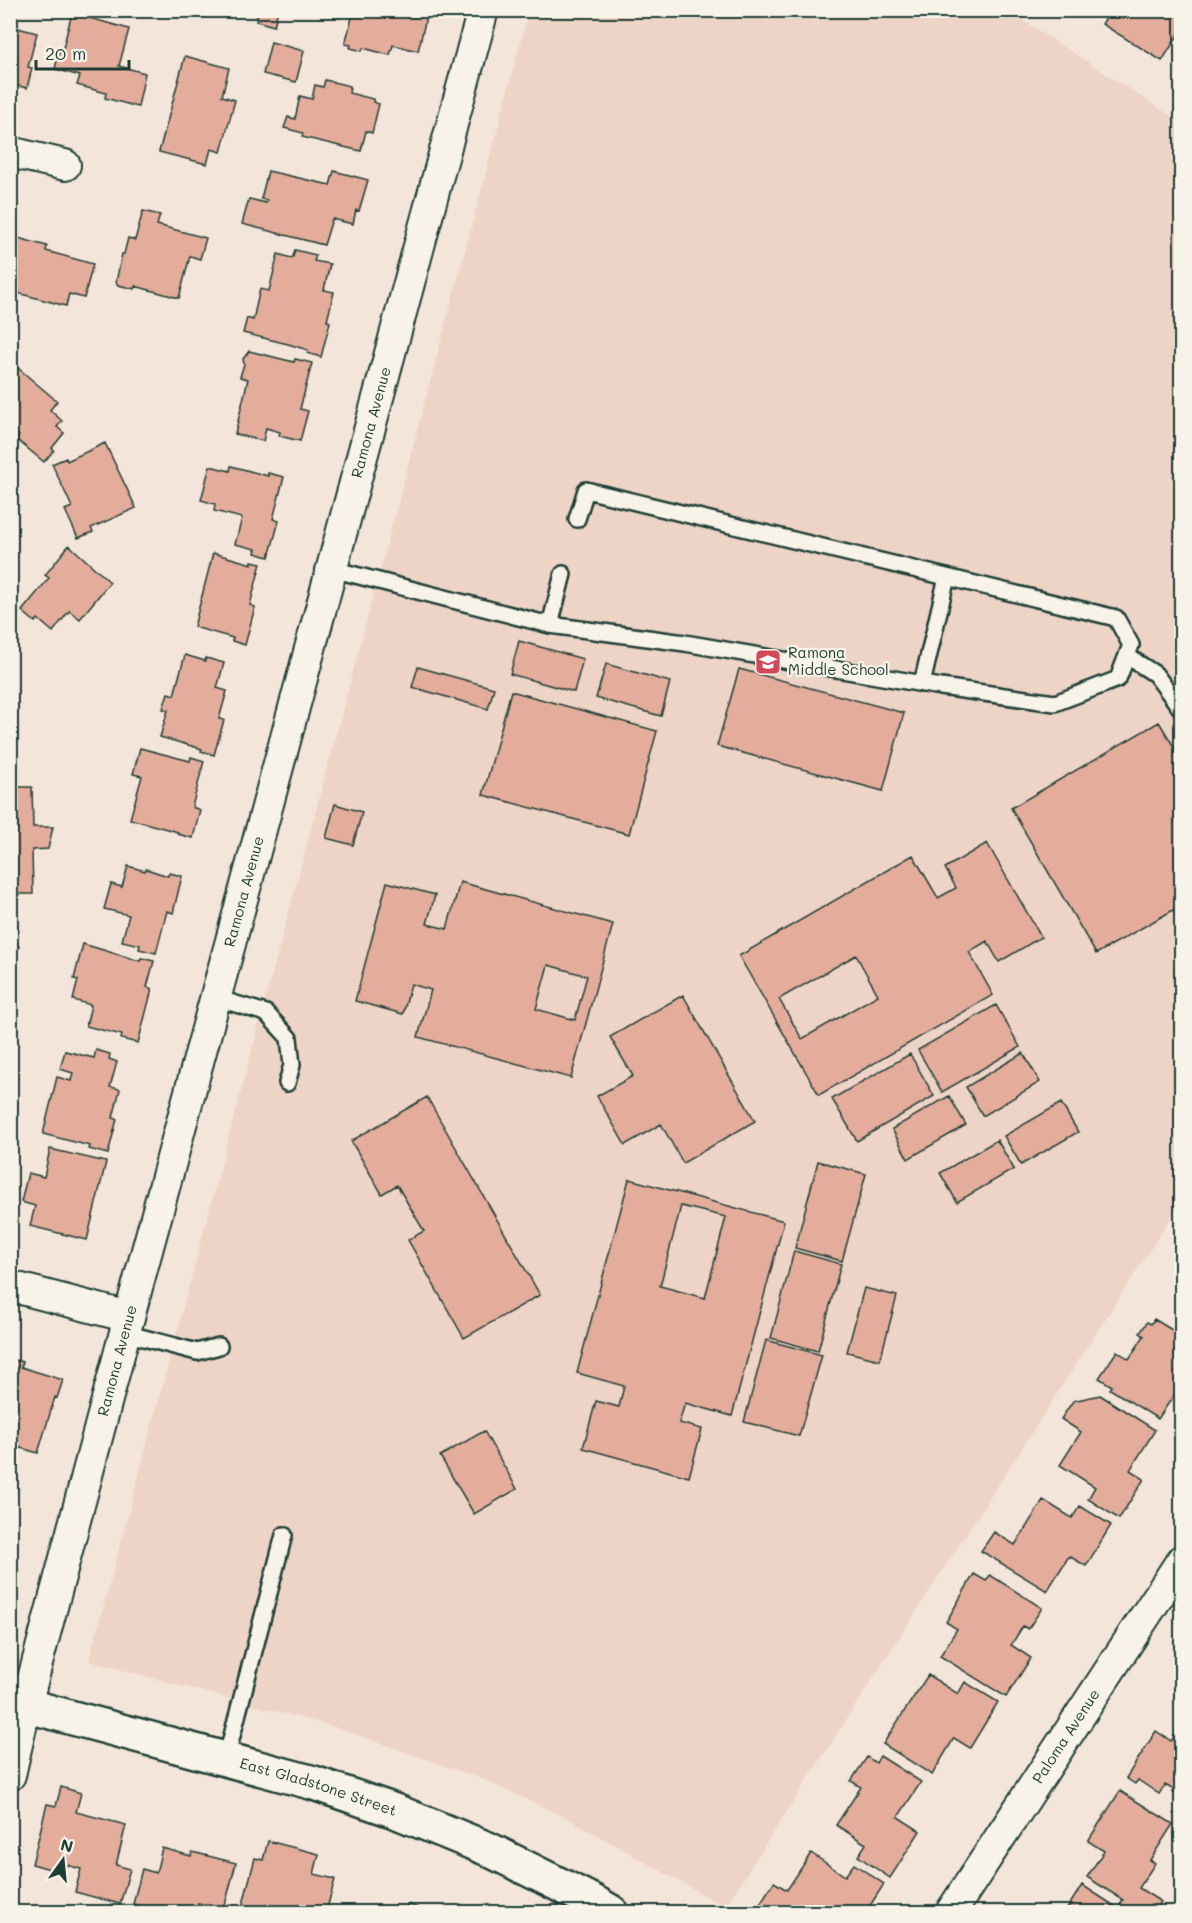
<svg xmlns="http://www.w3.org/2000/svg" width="1192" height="1923" font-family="Mali,sans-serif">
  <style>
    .built { fill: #eed4c6 }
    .building { fill: #e4ac9b; stroke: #1f3d34; stroke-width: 1.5; fill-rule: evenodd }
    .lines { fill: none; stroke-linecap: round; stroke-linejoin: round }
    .service-casing { stroke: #1f3d34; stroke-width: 20 }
    .minor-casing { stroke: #1f3d34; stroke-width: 34 }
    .tertiary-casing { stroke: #1f3d34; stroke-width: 38 }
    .service { stroke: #f7f3e8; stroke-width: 15 }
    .minor { stroke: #f7f3e8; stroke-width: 30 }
    .tertiary { stroke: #f7f3e8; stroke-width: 33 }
    .labels { text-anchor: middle; stroke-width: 4.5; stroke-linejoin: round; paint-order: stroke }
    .street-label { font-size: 15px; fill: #1f3d34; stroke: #f7f3e8 }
    .poi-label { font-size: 15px; fill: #1f3d34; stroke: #f7f3e8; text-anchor: start }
  </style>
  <rect width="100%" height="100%" fill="#f3e5d9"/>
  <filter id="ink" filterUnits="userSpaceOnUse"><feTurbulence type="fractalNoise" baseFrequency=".0167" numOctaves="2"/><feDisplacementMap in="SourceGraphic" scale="12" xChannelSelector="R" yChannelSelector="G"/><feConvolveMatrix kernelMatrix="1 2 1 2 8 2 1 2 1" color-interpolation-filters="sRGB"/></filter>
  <g filter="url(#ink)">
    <path class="built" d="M529,11H1008L1181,122V1202L725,1907L571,1820L484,1780L335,1727L89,1661Z"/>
    <path class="building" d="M222,10H244L242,16Z
      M249,10H278L274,26L256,21L258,13Z
      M354,10H428L418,51L393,45L390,55L363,48L362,51L350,48L351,45L345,44Z
      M1111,10H1182V29L1162,61L1102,24Z
      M72,13L129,29L119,66L145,73L138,107L105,98L106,93L77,85L80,76L55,69L59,51L62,52Z
      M10,26L37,33L28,67L32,68L27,88L10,84Z
      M271,42L304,51L296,82L263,74Z
      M185,56L229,68L222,96L235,100L221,152L211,149L207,164L159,152Z
      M325,80L350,86L349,93L373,99V102L379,104L372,133L366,131L361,151L302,137L303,133L284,128L288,117L295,119L300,96L312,99L315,85L323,87Z
      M268,171L330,185L334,171L368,180L359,211L356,210L353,224L332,219L324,245L242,224L249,199L266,203L267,200L261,199Z
      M143,211L160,215L157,225L206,238L200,259L190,256L179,298L135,286V289L118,285L116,282L122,254H124L128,238L135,240Z
      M18,238L47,246L46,251L93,264L84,298L69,294L66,306L10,291V278L19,248L16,247Z
      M295,250L316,255L314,261L330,264L324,290L334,292L327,321L330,322L321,357L307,353L308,350L288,344L243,333L247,318L253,320L260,289L269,291L278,254L291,258L293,257Z
      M249,351L294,362L295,359L312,363L300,409L308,411L300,441L279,436L280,432L266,428L263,441L235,434L248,379L240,377L244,364L243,359Z
      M12,363L57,401L50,410L62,421L57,427L64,433L52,448L54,450L44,462L16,439L19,436L10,428V365Z
      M105,443L136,508L91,528L93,532L78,538L65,510L72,507L52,464L66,458L67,461Z
      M210,466L230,471L231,466L268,476V473L284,477L273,519L279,521L269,557L255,553L256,549L235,544L242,518L214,511L215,504L201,500Z
      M69,545L110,582L80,619L69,611L53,632L38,619L35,622L22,611L49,578L45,575Z
      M213,553L252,564V561L261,563L250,605L255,607L245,645L232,641L233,638L194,627Z
      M519,641L583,659L574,692L510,674Z
      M185,655L205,661L206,658L224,663L217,688L227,691L219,719L224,720L214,755L201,751L202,749L160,737L168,710L163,709L168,693L174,695Z
      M606,664L670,682L661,716L596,698Z
      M418,667L494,688L488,709L412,687Z
      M739,669L904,713L883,791L717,746Z
      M511,691L657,731L629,834L483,795Z
      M1159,722L1182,760V905L1096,954L1011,808Z
      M140,748L190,761L191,757L204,761L192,807L200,810L193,838L177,834L178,832L130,819L142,776L133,774Z
      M10,787H32L33,827H53L48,849L32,850L33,894H13L12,880H10Z
      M335,804L362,812L353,845L326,838Z
      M987,843L1041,937L999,962L987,941L969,952L993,995L819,1095L739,956L913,855L938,898L956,888L945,868ZM856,955L878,995L802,1039L779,999Z
      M128,866L145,871L146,869L168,876L169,873L182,876L173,913L167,911L156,953L139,949L140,945L122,941L129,915L104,909L111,884L122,887Z
      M387,882L435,895L427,924L447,929L460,882L613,924L571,1078L418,1037L431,990L411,984L403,1014L355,1001ZM548,965L587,976L575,1020L536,1009Z
      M10,921L19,931L13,936L19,947L10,954Z
      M83,944L140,961L141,958L154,961L147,987L152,989L138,1043L121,1039L122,1035L86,1026L91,1005L73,1000L78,980L74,979Z
      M683,995L755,1121L683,1163L661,1124L625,1145L597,1096L633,1076L610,1037Z
      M996,1005L1020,1047L942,1092L918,1050Z
      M96,1050L110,1054L109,1059L117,1062L110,1087L120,1089L113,1118L117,1119L108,1154L89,1149L90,1146L43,1134L57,1077L71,1081L73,1073L60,1069L65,1051L94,1058Z
      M1023,1053L1040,1082L983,1116L966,1087Z
      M910,1054L934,1096L857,1141L832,1099Z
      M949,1096L966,1125L908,1159L892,1129Z
      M427,1097L540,1295L464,1338L408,1240L424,1231L397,1185L382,1194L351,1141Z
      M1061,1103L1078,1132L1021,1165L1004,1136Z
      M997,1140L1014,1169L957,1202L940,1173Z
      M50,1149L106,1162L87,1240L30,1226L35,1206L21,1202L28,1173L44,1177Z
      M818,1161L866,1174L842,1261L795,1248Z
      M629,1179L784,1221L732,1416L685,1403L679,1423L702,1429L689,1477L583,1448L596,1401L619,1407L624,1386L577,1373ZM681,1206L726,1217L705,1298L660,1286Z
      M794,1251L841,1264L818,1351L771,1338Z
      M864,1288L897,1296L880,1360L847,1352Z
      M1154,1319L1182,1336V1383L1158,1419L1110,1389L1112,1386L1099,1378L1117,1351L1129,1359L1144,1336L1140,1333L1147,1322L1151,1324Z
      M766,1340L822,1355L799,1436L744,1422Z
      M10,1359L23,1362L21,1367L63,1380L57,1398L55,1397L38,1453L10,1445Z
      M1100,1395L1155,1430L1130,1470L1144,1479L1119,1519L1088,1499L1095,1487L1060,1465L1081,1432L1061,1419L1073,1401Z
      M484,1431L517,1489L474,1514L440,1456Z
      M1043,1500L1072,1518L1080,1506L1111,1525L1086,1566L1069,1556L1047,1591L981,1551L994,1532L1015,1545Z
      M974,1574L986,1581L990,1575L1042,1608L1028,1629L1023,1626L1011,1645L1031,1658L1006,1697L940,1656L957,1629L946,1622Z
      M928,1675L958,1694L965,1682L998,1702L970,1748L954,1738L932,1775L883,1744Z
      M1182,1725V1798L1172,1792L1174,1790L1165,1785L1159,1794L1138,1780L1135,1784L1126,1778L1156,1731L1171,1741Z
      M880,1756L921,1782L898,1817L920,1831L890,1878L858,1856L866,1844L836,1825L861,1787L851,1781L867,1757L876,1763Z
      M61,1787L81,1793L76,1812L126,1825L116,1865L130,1869L120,1904L75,1892L81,1869L59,1863L57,1871L32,1864L47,1804L56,1806Z
      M1120,1791L1173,1824L1150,1860L1155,1863L1139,1888L1161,1902L1153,1912H1132L1120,1905L1123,1900L1087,1877L1104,1851L1088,1841Z
      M268,1841L319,1854L314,1874L335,1879L326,1912H241L255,1858L263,1860Z
      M162,1848L191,1856L192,1852L236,1863L224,1909L198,1903L196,1912H167L133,1904L142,1869L156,1873Z
      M811,1853L845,1876L854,1864L884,1884L866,1912H758L755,1911L774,1882L787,1890Z
      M1082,1885L1124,1912H1065Z
      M407,1904L430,1912H405Z"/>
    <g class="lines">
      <defs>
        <path id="service" d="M332,569L550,625L685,643L941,687L1055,703L1118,679L1131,645L1116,618L586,490L577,519
          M550,625L563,574
          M1127,656L1155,674L1182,710
          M922,684L947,577
          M216,998L266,1013L289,1038L292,1065L287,1083
          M125,1333L197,1352L219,1346
          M226,1759L284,1535"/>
        <g id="minor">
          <path d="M10,152L65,165"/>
          <path d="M10,1286L129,1317"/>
          <path id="s1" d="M10,1775L26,1705L129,1317L483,10"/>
          <path id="s2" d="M951,1912L1182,1560"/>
        </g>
        <g id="tertiary">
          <path id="s3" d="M10,1701L314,1783L395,1811L488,1849L592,1901L611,1912"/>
        </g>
      </defs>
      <use href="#service" class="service-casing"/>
      <use href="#minor" class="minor-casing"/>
      <use href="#tertiary" class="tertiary-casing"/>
      <use href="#service" class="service"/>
      <use href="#minor" class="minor"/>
      <use href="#tertiary" class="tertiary"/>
    </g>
  </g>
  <defs>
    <symbol id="school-square" viewBox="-11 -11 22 22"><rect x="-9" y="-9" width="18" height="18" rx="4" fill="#d1495b" stroke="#f7f3e8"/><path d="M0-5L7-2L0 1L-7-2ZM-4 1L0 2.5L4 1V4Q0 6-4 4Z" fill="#fff"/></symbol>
  </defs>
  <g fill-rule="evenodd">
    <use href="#school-square" x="753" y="647" width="30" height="30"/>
  </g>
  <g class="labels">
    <g class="street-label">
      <text dy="5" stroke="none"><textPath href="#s1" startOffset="1400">Ramona Avenue</textPath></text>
      <text dy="5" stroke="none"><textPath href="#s1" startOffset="914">Ramona Avenue</textPath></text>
      <text dy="5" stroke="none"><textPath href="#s1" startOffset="428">Ramona Avenue</textPath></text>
      <text dy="5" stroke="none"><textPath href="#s2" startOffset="210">Paloma Avenue</textPath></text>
      <text dy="5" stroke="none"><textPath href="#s3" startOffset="320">East Gladstone Street</textPath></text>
    </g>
    <g class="poi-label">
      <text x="788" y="658">Ramona<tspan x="788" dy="17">Middle School</tspan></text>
    </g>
  </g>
  <rect width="1192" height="1923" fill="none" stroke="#f7f3e8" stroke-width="36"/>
  <rect x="18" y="18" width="1156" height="1887" fill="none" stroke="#1f3d34" stroke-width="2" filter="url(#ink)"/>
  <g transform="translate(63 1860) rotate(15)" stroke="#f7f3e8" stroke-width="4.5" paint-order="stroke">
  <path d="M0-4.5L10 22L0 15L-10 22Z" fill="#1f3d34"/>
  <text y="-9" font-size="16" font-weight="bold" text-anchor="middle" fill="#1f3d34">N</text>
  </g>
  <path d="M36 60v9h93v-9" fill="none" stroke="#1f3d34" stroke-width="3"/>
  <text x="45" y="60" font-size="18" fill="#1f3d34" stroke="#f7f3e8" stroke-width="4.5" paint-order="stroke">20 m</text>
</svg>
